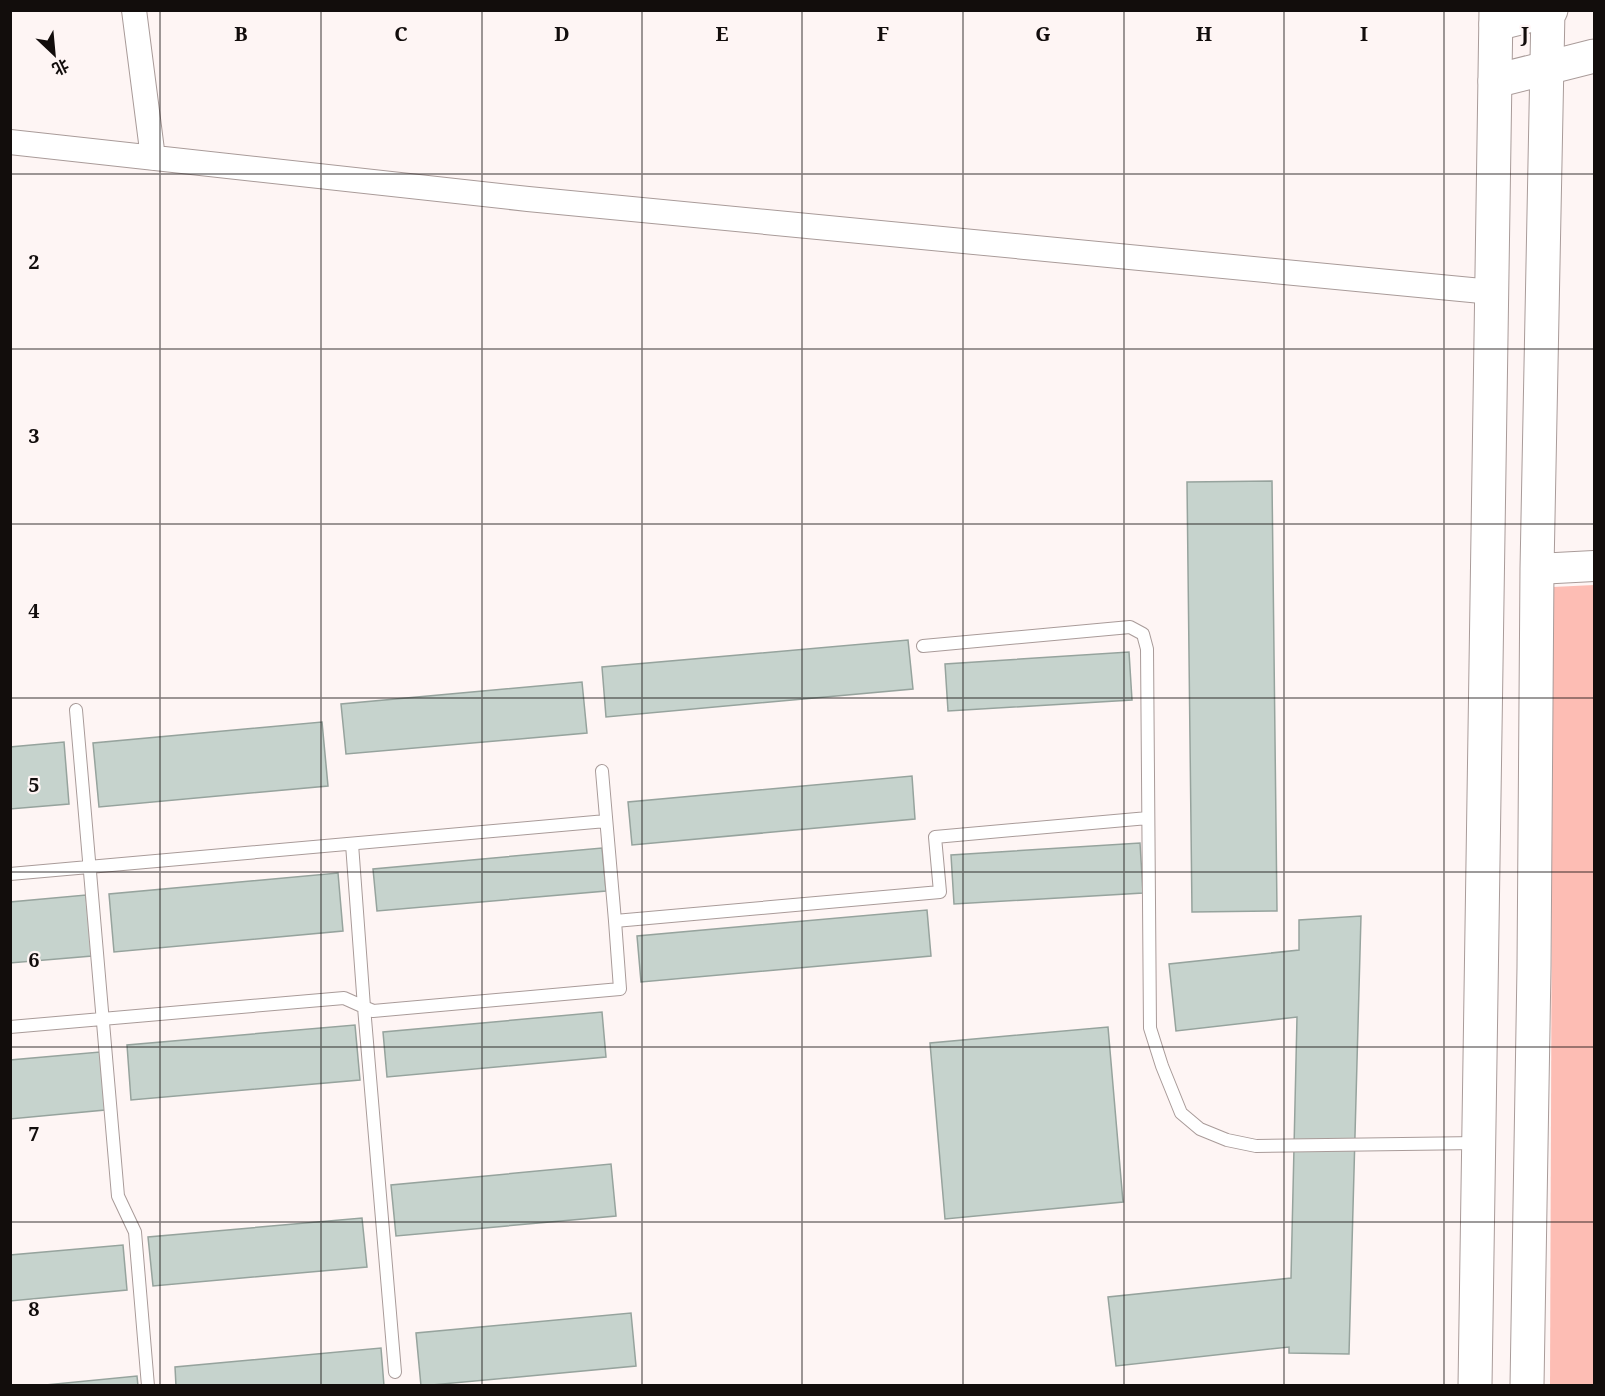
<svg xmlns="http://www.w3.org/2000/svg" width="1605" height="1396" font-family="'Noto Serif','Noto Sans SC',serif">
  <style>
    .green { fill: #fdbdb4 }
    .building { fill: #c6d3cd; stroke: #96a39d; stroke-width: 1.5 }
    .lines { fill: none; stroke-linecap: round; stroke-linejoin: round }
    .service-casing { stroke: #a99b99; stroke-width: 14 }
    .minor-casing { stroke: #a99b99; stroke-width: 26 }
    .tertiary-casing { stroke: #a99b99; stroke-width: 32 }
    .secondary-casing { stroke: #a99b99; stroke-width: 35 }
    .primary-casing { stroke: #a99b99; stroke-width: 35 }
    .service { stroke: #fff; stroke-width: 12 }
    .minor { stroke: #fff; stroke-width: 24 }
    .tertiary { stroke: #fff; stroke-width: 30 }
    .secondary { stroke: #fff; stroke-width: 33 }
    .primary { stroke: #fff; stroke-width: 33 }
    .grid { fill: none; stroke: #120d0c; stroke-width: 1.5; stroke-opacity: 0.55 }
    .grid-label { font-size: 20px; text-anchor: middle; font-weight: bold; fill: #120d0c; stroke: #fef5f4; stroke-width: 4.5; stroke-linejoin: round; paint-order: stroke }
  </style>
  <rect width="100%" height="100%" fill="#fef5f4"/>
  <path class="green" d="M1594,585V1385L1550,1386L1553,587Z"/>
  <path class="building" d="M1272,481L1277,911L1192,912L1187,482Z
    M908,640L913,689L606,717L602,667Z
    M1129,652L1132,700L948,711L945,664Z
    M582,682L587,733L346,754L341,704Z
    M322,722L328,786L99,807L93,743Z
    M64,742L69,804L10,809V747Z
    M912,776L915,819L632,845L628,802Z
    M1140,843L1143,893L954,904L951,855Z
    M602,848L606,891L377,911L373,869Z
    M338,873L343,931L114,952L109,894Z
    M86,895L92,956L10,963V902Z
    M927,910L931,956L641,982L637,936Z
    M1361,916L1349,1354L1289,1353V1347L1116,1366L1108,1297L1291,1278L1297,1017L1176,1031L1169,964L1299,950V920Z
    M602,1012L606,1057L387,1077L383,1032Z
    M355,1025L360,1080L131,1100L127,1045Z
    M1108,1027L1123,1202L945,1219L930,1043Z
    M100,1052L105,1110L10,1119V1060Z
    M611,1164L616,1216L396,1236L391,1185Z
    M362,1218L367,1267L153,1286L148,1237Z
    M123,1245L127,1290L10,1301V1255Z
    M631,1313L636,1366L421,1386L416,1333Z
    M381,1348L384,1386H176L175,1367Z
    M137,1376L138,1386H35Z"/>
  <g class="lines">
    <defs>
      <path id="service" d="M923,646L1130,627L1143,634L1147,649L1150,1028L1162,1066L1181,1113L1200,1129L1227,1140L1256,1146L1478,1143
        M76,710L118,1196L135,1232L148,1386
        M602,771L615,921L940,892L935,837L1148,818
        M352,844L364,1007L395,1372
        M10,874L606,821
        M10,1027L344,998L373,1011L620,989L615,921"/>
      <path id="minor" d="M134,10L153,158
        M10,142L528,199L1492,292"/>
      <path id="tertiary" d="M1537,569L1594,566"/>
      <path id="secondary" d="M1496,24L1551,10
        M1495,81L1594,56"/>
      <path id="primary" d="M1475,1386L1496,10
        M1527,1386L1534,967L1537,569L1548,10"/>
    </defs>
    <use href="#service" class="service-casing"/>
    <use href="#minor" class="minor-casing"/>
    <use href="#tertiary" class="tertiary-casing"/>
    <use href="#secondary" class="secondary-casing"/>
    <use href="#primary" class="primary-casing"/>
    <use href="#service" class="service"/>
    <use href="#minor" class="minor"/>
    <use href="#tertiary" class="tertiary"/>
    <use href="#secondary" class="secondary"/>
    <use href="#primary" class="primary"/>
  </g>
  <path class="grid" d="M160,10V1386M321,10V1386M482,10V1386M642,10V1386M802,10V1386M963,10V1386M1124,10V1386M1284,10V1386M1444,10V1386M10,174H1594M10,349H1594M10,524H1594M10,698H1594M10,872H1594M10,1047H1594M10,1222H1594"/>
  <g class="grid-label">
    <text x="241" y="41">B</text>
    <text x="401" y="41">C</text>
    <text x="562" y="41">D</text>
    <text x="722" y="41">E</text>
    <text x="883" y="41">F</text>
    <text x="1043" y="41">G</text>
    <text x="1204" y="41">H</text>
    <text x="1364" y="41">I</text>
    <text x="1525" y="41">J</text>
    <text x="34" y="269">2</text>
    <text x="34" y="443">3</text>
    <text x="34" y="618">4</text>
    <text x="34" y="792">5</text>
    <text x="34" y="967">6</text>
    <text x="34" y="1141">7</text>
    <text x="34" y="1316">8</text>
  </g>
  <rect width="1605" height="1396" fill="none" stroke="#120d0c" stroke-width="24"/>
  <g transform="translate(54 54) rotate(154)" stroke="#fef5f4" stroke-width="4.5" paint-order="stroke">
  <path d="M0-4.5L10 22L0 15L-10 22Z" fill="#120d0c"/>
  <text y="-9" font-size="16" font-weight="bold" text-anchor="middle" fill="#120d0c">北</text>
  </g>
</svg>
